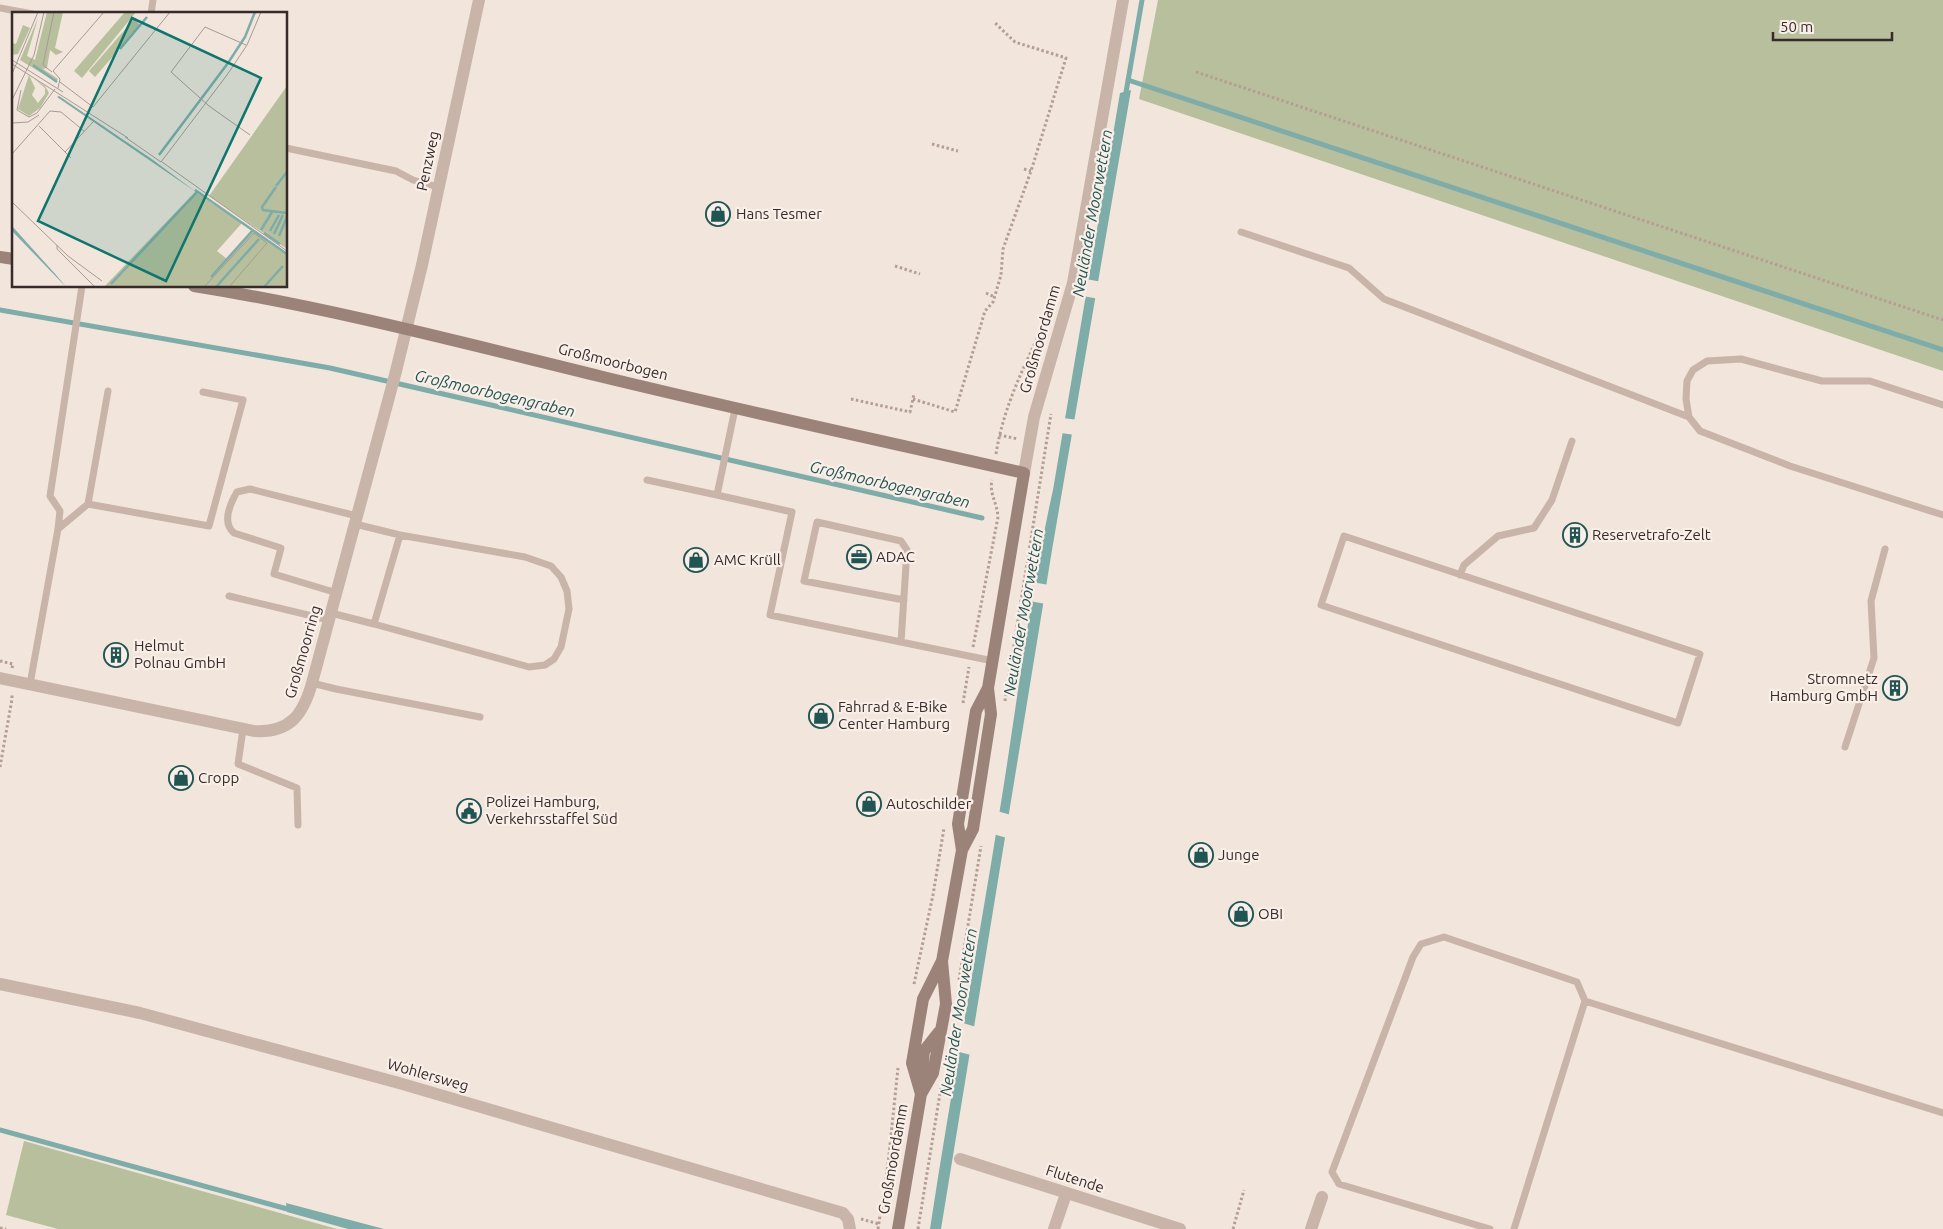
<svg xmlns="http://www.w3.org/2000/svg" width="1943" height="1229" font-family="Ubuntu,sans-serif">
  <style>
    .green { fill: #b7bf9d }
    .water { fill: #7daca9 }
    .pier { fill: #f1e5dc }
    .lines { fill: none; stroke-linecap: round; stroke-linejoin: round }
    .stream { stroke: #7daca9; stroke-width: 5 }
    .path { stroke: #b49e93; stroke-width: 3; stroke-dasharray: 2.5 2.5; stroke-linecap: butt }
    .service { stroke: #c8b4a9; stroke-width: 7 }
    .minor { stroke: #c8b4a9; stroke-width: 12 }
    .tertiary { stroke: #c8b4a9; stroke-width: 12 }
    .secondary { stroke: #9c837a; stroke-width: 12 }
    .labels { text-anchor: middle; stroke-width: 4.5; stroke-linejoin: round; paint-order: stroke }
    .street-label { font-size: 15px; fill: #362b28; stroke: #f9efe8 }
    .poi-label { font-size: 15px; fill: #362b28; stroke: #f9efe8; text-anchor: start }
    .water-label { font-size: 16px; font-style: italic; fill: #205553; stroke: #f9efe8 }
    .inset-river { fill: none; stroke: #7daca9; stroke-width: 2.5 }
    .inset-road { fill: none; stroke: #a69b94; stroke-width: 1 }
    .view { fill: #0f766e; fill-opacity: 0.15; stroke: #0f766e; stroke-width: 2.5 }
    .inset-edge { fill: none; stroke: #362b28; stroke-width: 2.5 }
  </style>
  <rect width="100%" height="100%" fill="#f1e5dc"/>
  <path class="green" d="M1158,0H1943V371L1139,99Z
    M24,1141L337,1229H58L6,1215Z"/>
  <path class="water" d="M1131,90L1052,550L941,1229H930C951,1090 977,953 999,815C1017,706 1029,597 1053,490L1120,93Z
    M286,1203L384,1229H348L287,1212Z"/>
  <path class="pier" d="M1086,279L1102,282L1099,299L1083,296Z
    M1063,418L1078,420L1075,435L1061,433Z
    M1032,582L1049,585L1046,604L1029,601Z
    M997,811L1011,815L1007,838L993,834Z
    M960,1022L976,1027L971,1055L955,1051Z"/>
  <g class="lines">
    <path class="stream" d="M1128,80L1943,350
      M1125,98L1142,0
      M0,310L330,368L982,518
      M0,1130L291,1210"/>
    <path class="path" d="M1196,72L1943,320
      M932,144L958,151
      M1024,169L1031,171
      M895,266L920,274
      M986,293L995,297
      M851,399L910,412L914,394
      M913,399L955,412L985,311L993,302L1001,275L1003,249L1031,171L1066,58L1015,42L994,22
      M999,435L1018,439
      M996,454C1004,404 1025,365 1046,320
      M973,647L998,517C997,502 989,494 992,480
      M0,661L13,664L12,668
      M1005,701L1051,414
      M963,703L969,667
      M0,767L12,699V694
      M959,980L981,846
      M914,984L933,895L944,828
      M861,1219L879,1224
      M0,1228L6,1229
      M878,1229L888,1164L898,1068
      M918,1229L941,1087
      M1233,1229L1244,1190"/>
    <path class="service" d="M0,8L33,14
      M151,14L153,0
      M286,148L396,171L413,180L438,187
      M1241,232L1349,268L1384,299L1689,417
      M1943,405L1870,381H1822L1741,359L1707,361L1693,370L1687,381L1686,399L1689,417L1700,431L1790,466L1943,515
      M647,480L717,495L735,409
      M717,495L792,512L770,615L901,642
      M88,504L209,526L243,400L203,392
      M58,529L88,504L108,391
      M1344,536L1700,654L1678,723L1321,605Z
      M1460,575L1464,565L1498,536L1534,528L1552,500L1572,441
      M337,593L274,574L281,548L234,533C222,523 230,504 237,492L250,489L357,516
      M229,596L329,620
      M904,600L804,581L817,522L901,541L907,550L901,642L993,661
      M331,613L374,624L400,535L355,524
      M374,624L529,667L545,665L554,659L561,647L569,609L567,591L561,577L551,566L525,557L400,535
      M312,683L336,689L480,717
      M30,684L58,529L60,511L50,496L82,286
      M243,729L238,764L297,788L298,825
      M1845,747L1874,658L1871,601L1885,549
      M1585,1001L1943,1113
      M1490,1229L1339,1184L1332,1172L1413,957L1421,944L1444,937L1577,982L1585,1001L1514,1229"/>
    <path class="minor" d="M0,678L254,731C290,733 303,715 312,683L395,375L422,265L479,0
      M0,984L140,1013L399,1083L843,1213L848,1219L850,1229
      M960,1159L1180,1229
      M1054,1229L1066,1194
      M1311,1229L1322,1197"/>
    <path class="tertiary" d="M1024,473L1034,417L1073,283L1123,0"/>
    <path class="secondary" d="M0,257L14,259
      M194,286C332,308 467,344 603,377C743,411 883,441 1024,473L988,688L991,714L973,829L962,850
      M921,1081L924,1051L939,1032
      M921,1094L912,1063L923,999L942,961
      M898,1229L921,1094L933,1073L946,1004L942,961L962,850L958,824L976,711L988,688"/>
  </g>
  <defs>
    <symbol id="shop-ring" viewBox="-11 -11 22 22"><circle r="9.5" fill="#f9efe8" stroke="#205553" stroke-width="1.5"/><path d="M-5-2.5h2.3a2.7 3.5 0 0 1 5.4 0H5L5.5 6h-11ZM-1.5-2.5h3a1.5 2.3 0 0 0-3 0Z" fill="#205553"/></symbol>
    <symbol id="building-ring" viewBox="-11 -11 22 22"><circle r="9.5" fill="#f9efe8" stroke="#205553" stroke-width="1.5"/><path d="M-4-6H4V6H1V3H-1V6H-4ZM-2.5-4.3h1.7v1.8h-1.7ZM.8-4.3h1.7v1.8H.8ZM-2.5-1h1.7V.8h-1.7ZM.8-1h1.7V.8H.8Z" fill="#205553"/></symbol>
    <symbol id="office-ring" viewBox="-11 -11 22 22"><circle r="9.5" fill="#f9efe8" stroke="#205553" stroke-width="1.5"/><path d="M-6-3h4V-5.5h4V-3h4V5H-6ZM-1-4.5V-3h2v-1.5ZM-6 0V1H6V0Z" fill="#205553"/></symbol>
    <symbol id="civic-ring" viewBox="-11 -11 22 22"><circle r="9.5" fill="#f9efe8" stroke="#205553" stroke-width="1.5"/><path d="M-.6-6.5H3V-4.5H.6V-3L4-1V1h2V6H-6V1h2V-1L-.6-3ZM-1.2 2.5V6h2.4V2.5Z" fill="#205553"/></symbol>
  </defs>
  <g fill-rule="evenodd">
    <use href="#shop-ring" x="704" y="200" width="28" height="28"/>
    <use href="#building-ring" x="1561" y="521" width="28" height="28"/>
    <use href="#office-ring" x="845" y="543" width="28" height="28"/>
    <use href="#shop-ring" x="682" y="546" width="28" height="28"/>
    <use href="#building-ring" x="102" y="641" width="28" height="28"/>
    <use href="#building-ring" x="1881" y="674" width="28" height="28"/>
    <use href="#shop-ring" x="807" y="702" width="28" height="28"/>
    <use href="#shop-ring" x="167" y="764" width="28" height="28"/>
    <use href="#shop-ring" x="855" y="790" width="28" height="28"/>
    <use href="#civic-ring" x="455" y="797" width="28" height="28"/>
    <use href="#shop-ring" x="1187" y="841" width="28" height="28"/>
    <use href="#shop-ring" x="1227" y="900" width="28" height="28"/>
  </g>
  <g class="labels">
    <g class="street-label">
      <text transform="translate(428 161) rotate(-78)" y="5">Penzweg</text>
      <text transform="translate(1040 339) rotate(-74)" y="5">Großmoordamm</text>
      <text transform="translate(613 362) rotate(14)" y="5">Großmoorbogen</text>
      <text transform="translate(303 652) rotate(-74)" y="5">Großmoorring</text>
      <text transform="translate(428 1075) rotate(16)" y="5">Wohlersweg</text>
      <text transform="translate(893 1159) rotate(-80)" y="5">Großmoordamm</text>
      <text transform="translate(1075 1179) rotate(18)" y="5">Flutende</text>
    </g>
    <g class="poi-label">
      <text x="736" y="219">Hans Tesmer</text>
      <text x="1592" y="540">Reservetrafo-Zelt</text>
      <text x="876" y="562">ADAC</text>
      <text x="714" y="565">AMC Krüll</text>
      <text x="134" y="651">Helmut<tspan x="134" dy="17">Polnau GmbH</tspan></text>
      <text x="1878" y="684" text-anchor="end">Stromnetz<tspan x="1878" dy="17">Hamburg GmbH</tspan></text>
      <text x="838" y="712">Fahrrad &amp; E-Bike<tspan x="838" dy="17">Center Hamburg</tspan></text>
      <text x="198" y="783">Cropp</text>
      <text x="486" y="807">Polizei Hamburg,<tspan x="486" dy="17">Verkehrsstaffel Süd</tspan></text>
      <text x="886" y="809">Autoschilder</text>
      <text x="1218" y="860">Junge</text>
      <text x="1258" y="919">OBI</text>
    </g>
    <g class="water-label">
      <text transform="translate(1092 213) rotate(-80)" y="6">Neuländer Moorwettern</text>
      <text transform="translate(495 393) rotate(13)" y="6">Großmoorbogengraben</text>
      <text transform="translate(890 484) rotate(13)" y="6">Großmoorbogengraben</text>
      <text transform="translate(1023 612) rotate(-80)" y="6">Neuländer Moorwettern</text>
      <text transform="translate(958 1012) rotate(-81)" y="6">Neuländer Moorwettern</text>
    </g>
  </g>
  <g transform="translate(12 12)">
    <rect width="275" height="275" fill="#f1e5dc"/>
    <path d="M35,0H51L43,36L51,40L44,43L38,38L35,56L31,57L46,67L44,70L8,48L26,6L15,44L23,48ZM113,0H124L70,66L62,59ZM122,7L128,13L83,65L77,59ZM11,13L18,16L6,42L0,43V31L4,32ZM17,63L23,76L20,83L26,91L33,82V76L22,67L33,74L37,81L28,96L17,104L6,97ZM275,74V237L197,184ZM183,180L230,211L205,239L215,247L240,218L275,243V275H92Z" fill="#b7bf9d"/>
    <path d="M47,84L141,148L184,180L45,85ZM0,214L45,264L54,275L1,220Z" fill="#7daca9"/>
    <path class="inset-river" d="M108,37L135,5M21,53L45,70M147,143L216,51L233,25L243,0M264,174L275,160M264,175L250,195L251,198L275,201M183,178L275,242M249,218L260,200M258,219L267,203M252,221L268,232M262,222L271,203M267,224L275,205M199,265L241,218M99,272L185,180M204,275L247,227M252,275L271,254"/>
    <path class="inset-road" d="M234,33L193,15L159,60L197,94L238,123M0,48L51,80M0,52L116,126M40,60L31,53L42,0M0,62L26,0M48,70L81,95L158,0M46,76L48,67L41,59L92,0M9,78L5,98L17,105L25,101L43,77M0,88L22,43L32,0M0,111L16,110L27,103M27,114L59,146M113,125L149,150L215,63L235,33L249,0M53,140L81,110M0,142L38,99L49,100L72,119M150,150L275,239M0,190L56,244L90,269M45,233V237L83,275M192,275L242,221L255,231L217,275"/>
    <path class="view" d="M120,6L249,66L154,269L26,209Z"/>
    <rect width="275" height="275" class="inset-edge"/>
  </g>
  <path d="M1773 32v8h119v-8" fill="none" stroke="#362b28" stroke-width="2.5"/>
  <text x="1780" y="32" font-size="15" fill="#362b28" stroke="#f9efe8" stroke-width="4" paint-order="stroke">50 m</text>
</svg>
